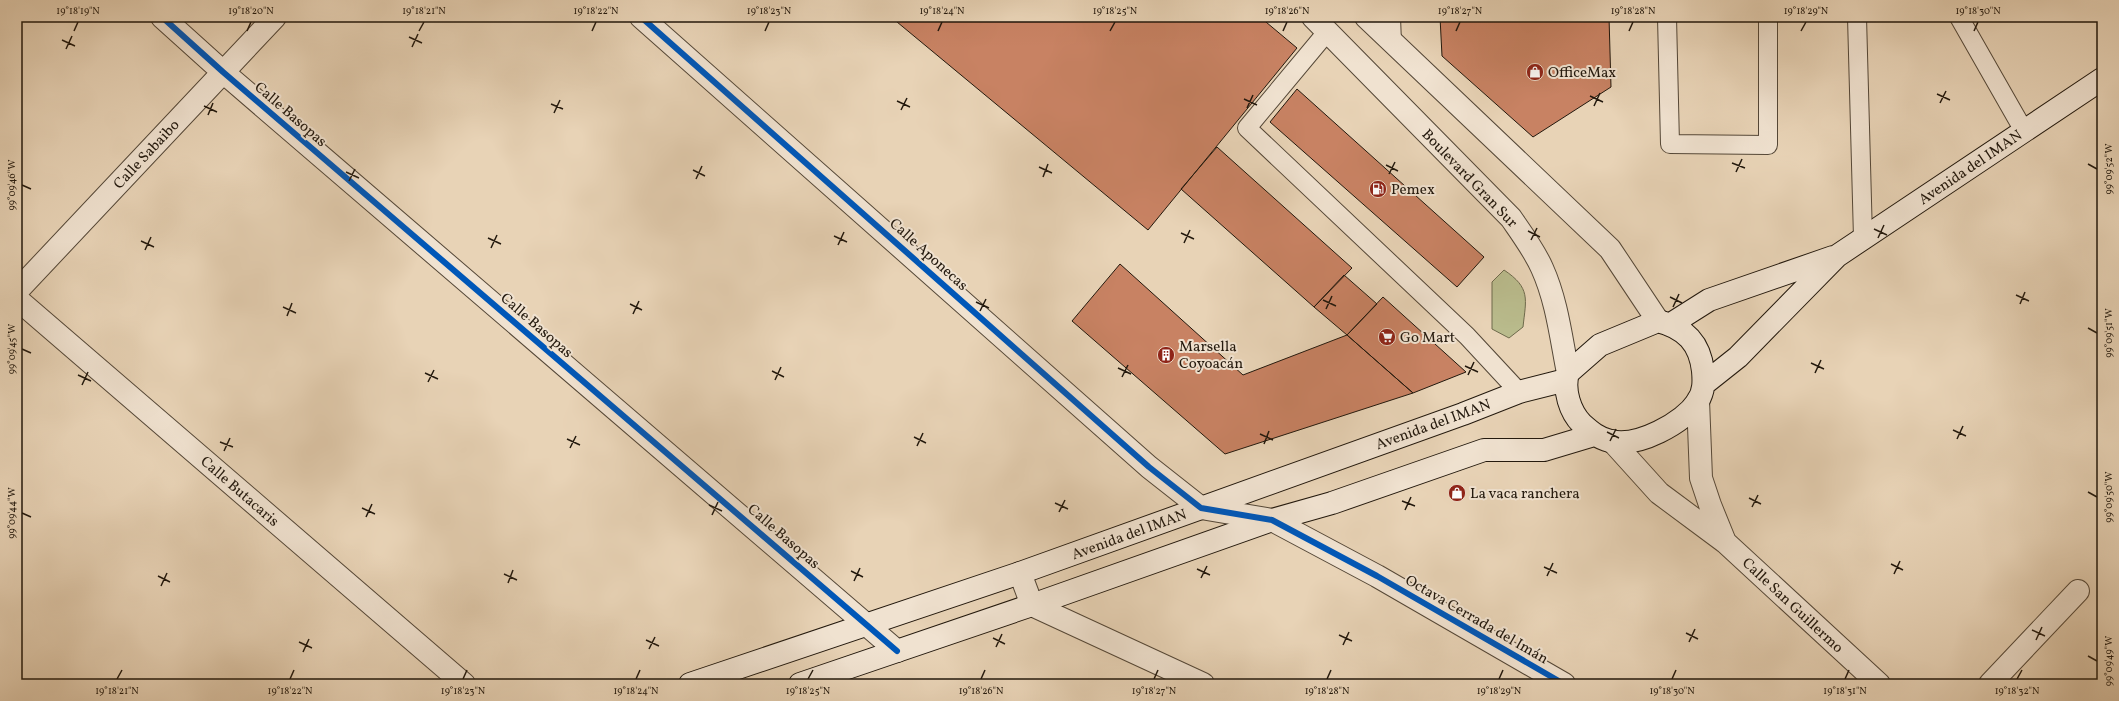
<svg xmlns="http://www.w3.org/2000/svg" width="2119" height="701" font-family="Vollkorn,serif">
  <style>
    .green { fill: #b9bb8c; stroke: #6e6a4c }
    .building { fill: #c88263; stroke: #22180d }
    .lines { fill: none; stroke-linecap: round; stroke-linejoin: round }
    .service-casing { stroke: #544737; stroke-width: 20 }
    .minor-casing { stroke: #544737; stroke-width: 24 }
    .tertiary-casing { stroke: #544737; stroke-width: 24 }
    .secondary-casing { stroke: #22180d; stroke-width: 24 }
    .service { stroke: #f0e2d0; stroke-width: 18 }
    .minor { stroke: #f0e2d0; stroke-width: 22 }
    .tertiary { stroke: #f0e2d0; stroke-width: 22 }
    .secondary { stroke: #f0e2d0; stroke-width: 22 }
    .cycleway-casing { stroke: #f0e2d0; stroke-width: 8 }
    .cycleway { stroke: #0057b8; stroke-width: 6 }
    .ticks { fill: none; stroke: #22180d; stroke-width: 1.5 }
    .labels { text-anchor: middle; stroke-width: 4; stroke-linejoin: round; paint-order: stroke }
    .poi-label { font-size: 15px; fill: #22180d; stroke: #f0e2d0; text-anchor: start }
    .street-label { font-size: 15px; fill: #22180d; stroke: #f0e2d0 }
    .neatline { fill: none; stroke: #22180d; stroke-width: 1.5 }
    .ticks-label { font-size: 10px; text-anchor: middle; fill: #22180d }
  </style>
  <rect width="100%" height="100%" fill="#e8d3b6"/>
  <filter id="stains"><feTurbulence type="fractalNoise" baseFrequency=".005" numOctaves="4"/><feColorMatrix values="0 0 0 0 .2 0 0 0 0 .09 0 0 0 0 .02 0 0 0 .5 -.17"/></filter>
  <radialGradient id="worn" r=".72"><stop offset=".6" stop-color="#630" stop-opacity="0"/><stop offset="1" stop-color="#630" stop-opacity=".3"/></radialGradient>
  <path class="green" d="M1504,270C1531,288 1526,299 1523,327L1509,338L1492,329V282Z"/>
  <path class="building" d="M891,17H1260L1297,48L1148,230Z
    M1440,17H1609L1611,87L1533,137L1442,56Z
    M1297,89L1484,257L1457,287L1270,122Z
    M1217,147L1352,268L1314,307L1181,189Z
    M1120,264L1243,375L1347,335L1413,393L1225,454L1072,321Z
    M1344,275L1377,304L1347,335L1314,307Z
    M1383,297L1466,372L1413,393L1347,335Z"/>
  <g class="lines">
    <defs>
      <path id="service" d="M1391,17L1392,43
        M1667,17L1670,144L1768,145V17
        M1857,17L1863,238
        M1959,17L2024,131
        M1327,32L1247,128L1467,336L1519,392"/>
      <path id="minor" d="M162,17L223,72L897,651
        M641,17L1149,467L1201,508L1272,520L1377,576L1564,684
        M17,291L275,17
        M17,299L464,684
        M1020,573L1032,605L1203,684
        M1990,684L2078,591"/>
      <path id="tertiary" d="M1313,17L1511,218C1522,234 1534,250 1542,268C1557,301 1561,338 1568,373
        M1366,17L1610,249L1658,321
        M1698,400L1701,478L1710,505L1725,542
        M1612,441L1659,493L1725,542L1879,684"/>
      <path id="secondary" d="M1658,321C1686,328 1700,344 1703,371C1704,382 1704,391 1698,401C1683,423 1638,448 1610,441C1598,438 1591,432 1582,424C1570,412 1563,390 1568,373L1600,345Z
        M1671,324L1709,300L1833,257
        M1704,384L1738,357L1837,256L2102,79
        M690,684L1020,573L1463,414L1519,392L1566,380
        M800,684L1032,605L1272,520L1332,503L1484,450H1544L1594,435"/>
    </defs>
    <use href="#service" class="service-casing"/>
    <use href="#minor" class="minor-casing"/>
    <use href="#tertiary" class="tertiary-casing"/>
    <use href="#secondary" class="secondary-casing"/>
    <use href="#service" class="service"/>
    <use href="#minor" class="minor"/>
    <use href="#tertiary" class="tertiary"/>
    <use href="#secondary" class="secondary"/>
    <defs>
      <path id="cycleway" d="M162,17L223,72L897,651
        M641,17L1149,467L1201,508L1272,520L1377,576L1564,684"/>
    </defs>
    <use href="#cycleway" class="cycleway-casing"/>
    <use href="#cycleway" class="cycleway"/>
  </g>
  <path class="ticks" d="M74,31L78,22M247,31L251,22M419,31L424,22M592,31L596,22M765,31L769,22M938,31L942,22M1110,31L1115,22M1283,31L1287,22M1456,31L1460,22M1629,31L1633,22M1801,31L1806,22M1974,31L1978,22M409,37L422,43M62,40L75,46M412,47L418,34M66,49L72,36M1937,94L1950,100M1590,96L1603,102M1244,99L1257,105M897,101L910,107M1940,103L1946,91M551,104L563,109M204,106L217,112M1594,106L1600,93M1247,108L1253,95M901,110L907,98M554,113L560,100M208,115L213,103M1732,163L1745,168M2088,164L2097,169M1386,165L1398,171M1039,167L1052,173M693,170L705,176M346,172L359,178M1736,172L1742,159M1389,174L1395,162M1043,177L1048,164M696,179L702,166M349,181L355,169M22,185L31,189M1874,229L1887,235M1528,231L1540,237M1181,233L1194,239M834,236L847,242M488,238L501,244M1878,238L1884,225M1531,240L1537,228M141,241L154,247M1184,243L1190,230M838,245L844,232M491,248L497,235M145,250L151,237M2016,295L2029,301M1670,297L1682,303M1323,300L1336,306M976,302L989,308M630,304L642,310M2020,304L2025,292M283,307L296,313M1673,307L1679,294M1326,309L1332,296M980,311L986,299M633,314L639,301M287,316L292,303M2088,328L2097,333M22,349L31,353M1811,363L1824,369M1465,366L1478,372M1118,368L1131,374M772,371L784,377M425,373L438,379M1815,373L1821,360M78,375L91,381M1468,375L1474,362M1122,377L1128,365M775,380L781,367M428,382L434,370M82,385L88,372M1953,430L1966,436M1607,432L1619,438M1260,434L1273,440M914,437L926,443M567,439L580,445M1957,439L1963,426M1610,441L1616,429M220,442L233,447M1264,444L1269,431M917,446L923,433M570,448L576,436M224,451L230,438M2088,492L2097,497M1749,498L1761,504M1402,501L1415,506M1055,503L1068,509M709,505L722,511M1752,507L1758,495M362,508L375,514M1405,510L1411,497M1059,512L1065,500M22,513L31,517M712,515L718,502M366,517L372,504M1891,564L1903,570M1544,567L1557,573M1197,569L1210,575M851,571L863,577M504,574L517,580M1894,574L1900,561M158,576L170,582M1547,576L1553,563M1201,578L1207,566M854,581L860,568M508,583L513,570M161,586L167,573M2032,630L2045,636M1686,633L1698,639M1339,635L1352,641M993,638L1005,644M646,640L659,646M2036,640L2042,627M299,642L312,648M1689,642L1695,629M1343,645L1349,632M996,647L1002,634M649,649L655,637M303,652L309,639M2088,656L2097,661M117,679L122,670M290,679L294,670M463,679L467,670M636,679L640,670M808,679L813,670M981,679L985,670M1154,679L1158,670M1327,679L1331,670M1499,679L1503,670M1672,679L1676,670M1845,679L1849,670M2017,679L2022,670"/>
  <defs>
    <symbol id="shop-disc" viewBox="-11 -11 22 22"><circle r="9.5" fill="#8f2418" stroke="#f0e2d0"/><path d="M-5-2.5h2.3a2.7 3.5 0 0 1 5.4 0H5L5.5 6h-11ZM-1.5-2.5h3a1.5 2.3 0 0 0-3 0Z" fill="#fff"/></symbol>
    <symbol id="fuel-disc" viewBox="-11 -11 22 22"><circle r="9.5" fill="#8f2418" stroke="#f0e2d0"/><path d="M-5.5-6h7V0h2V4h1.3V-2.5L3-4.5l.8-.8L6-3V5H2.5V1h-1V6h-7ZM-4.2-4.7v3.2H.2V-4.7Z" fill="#fff"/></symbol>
    <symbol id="supermarket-disc" viewBox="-11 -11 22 22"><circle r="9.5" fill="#8f2418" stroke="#f0e2d0"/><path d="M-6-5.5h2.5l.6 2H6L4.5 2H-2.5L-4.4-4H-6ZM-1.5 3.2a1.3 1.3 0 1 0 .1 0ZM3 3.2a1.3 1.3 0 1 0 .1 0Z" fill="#fff"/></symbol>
    <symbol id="building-disc" viewBox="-11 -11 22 22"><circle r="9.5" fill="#8f2418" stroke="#f0e2d0"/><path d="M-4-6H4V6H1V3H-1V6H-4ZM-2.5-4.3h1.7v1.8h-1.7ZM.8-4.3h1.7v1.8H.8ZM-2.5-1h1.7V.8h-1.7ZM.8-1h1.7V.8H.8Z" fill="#fff"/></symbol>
  </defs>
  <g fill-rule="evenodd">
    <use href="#shop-disc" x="1525" y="62" width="20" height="20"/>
    <use href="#fuel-disc" x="1368" y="179" width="20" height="20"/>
    <use href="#supermarket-disc" x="1377" y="327" width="20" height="20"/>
    <use href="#building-disc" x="1156" y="345" width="20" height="20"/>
    <use href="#shop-disc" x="1447" y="483" width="20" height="20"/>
  </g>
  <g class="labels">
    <g class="poi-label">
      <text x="1548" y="77">OfficeMax</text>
      <text x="1391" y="194">Pemex</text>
      <text x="1400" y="342">Go Mart</text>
      <text x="1179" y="351">Marsella<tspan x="1179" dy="17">Coyoacán</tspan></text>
      <text x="1470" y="498">La vaca ranchera</text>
    </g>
    <g class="street-label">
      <text transform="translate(291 114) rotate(41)" y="5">Calle Basopas</text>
      <text transform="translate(146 154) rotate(-47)" y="5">Calle Sabaibo</text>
      <text transform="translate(1970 167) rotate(-34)" y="5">Avenida del IMAN</text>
      <text transform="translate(1470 178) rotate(46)" y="5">Boulevard Gran Sur</text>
      <text transform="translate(929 254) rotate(42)" y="5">Calle Aponecas</text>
      <text transform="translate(537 325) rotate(41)" y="5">Calle Basopas</text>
      <text transform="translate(1433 424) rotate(-20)" y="5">Avenida del IMAN</text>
      <text transform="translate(240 491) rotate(41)" y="5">Calle Butacaris</text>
      <text transform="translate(1129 534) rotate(-20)" y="5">Avenida del IMAN</text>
      <text transform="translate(784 536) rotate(41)" y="5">Calle Basopas</text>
      <text transform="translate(1793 605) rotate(43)" y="5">Calle San Guillermo</text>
      <text transform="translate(1477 619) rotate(30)" y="5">Octava Cerrada del Imán</text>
    </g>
  </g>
  <rect width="2119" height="701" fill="none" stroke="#e8d3b6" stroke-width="44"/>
  <rect x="22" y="22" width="2075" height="657" class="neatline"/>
  <g class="ticks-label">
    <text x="78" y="14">19°18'19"N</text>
    <text x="251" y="14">19°18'20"N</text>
    <text x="424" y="14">19°18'21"N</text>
    <text x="596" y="14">19°18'22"N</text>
    <text x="769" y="14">19°18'23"N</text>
    <text x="942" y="14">19°18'24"N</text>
    <text x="1115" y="14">19°18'25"N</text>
    <text x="1287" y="14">19°18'26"N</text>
    <text x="1460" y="14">19°18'27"N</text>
    <text x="1633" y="14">19°18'28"N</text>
    <text x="1806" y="14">19°18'29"N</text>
    <text x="1978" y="14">19°18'30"N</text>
    <text transform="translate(2108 169) rotate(-90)" y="4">99°09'52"W</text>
    <text transform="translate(11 185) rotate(-90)" y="4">99°09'46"W</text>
    <text transform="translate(2108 333) rotate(-90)" y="4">99°09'51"W</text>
    <text transform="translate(11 349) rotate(-90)" y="4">99°09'45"W</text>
    <text transform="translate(2108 497) rotate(-90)" y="4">99°09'50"W</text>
    <text transform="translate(11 513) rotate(-90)" y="4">99°09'44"W</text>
    <text transform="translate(2108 661) rotate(-90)" y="4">99°09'49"W</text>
    <text x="117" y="694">19°18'21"N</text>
    <text x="290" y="694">19°18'22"N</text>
    <text x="463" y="694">19°18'23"N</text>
    <text x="636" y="694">19°18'24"N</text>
    <text x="808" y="694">19°18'25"N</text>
    <text x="981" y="694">19°18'26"N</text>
    <text x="1154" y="694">19°18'27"N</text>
    <text x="1327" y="694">19°18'28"N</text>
    <text x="1499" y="694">19°18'29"N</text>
    <text x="1672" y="694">19°18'30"N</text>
    <text x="1845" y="694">19°18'31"N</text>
    <text x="2017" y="694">19°18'32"N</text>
  </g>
  <rect width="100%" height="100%" filter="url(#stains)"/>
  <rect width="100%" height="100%" fill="url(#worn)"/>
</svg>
